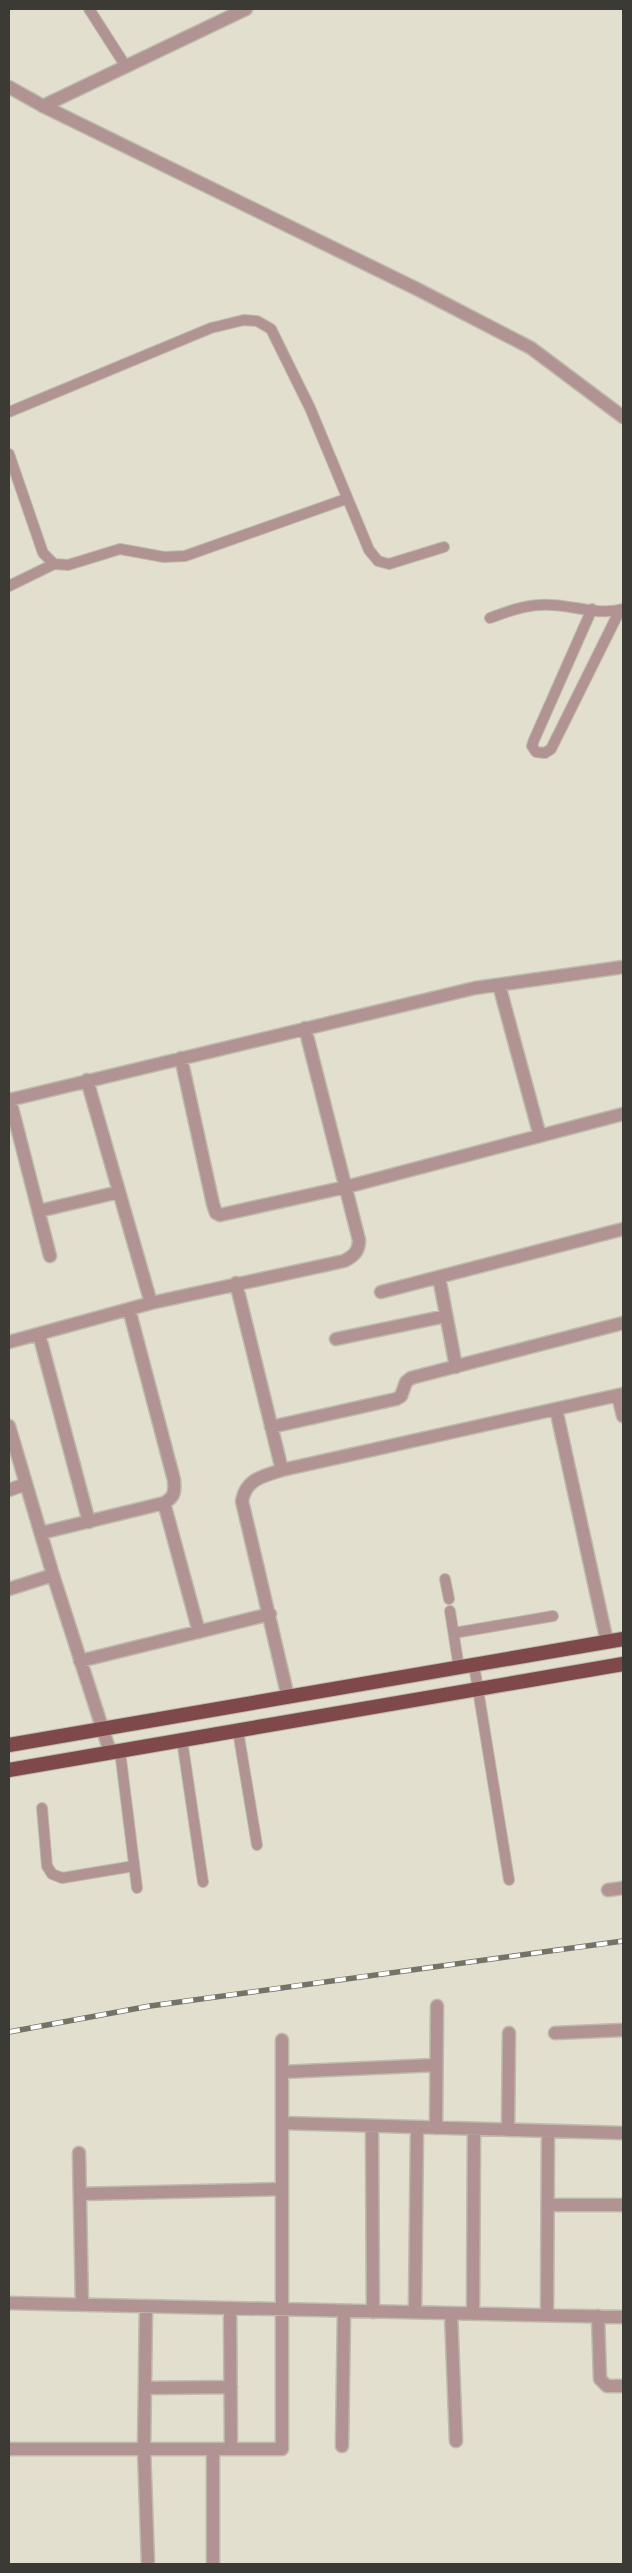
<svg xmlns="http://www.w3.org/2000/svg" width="632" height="2573" font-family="Raleway,sans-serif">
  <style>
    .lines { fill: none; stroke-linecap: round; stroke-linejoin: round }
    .service-casing { stroke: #bebbac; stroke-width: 12 }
    .minor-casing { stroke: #bebbac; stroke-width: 15 }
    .tertiary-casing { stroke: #bebbac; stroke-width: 15 }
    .trunk-casing { stroke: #bebbac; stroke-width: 16 }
    .service { stroke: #b19393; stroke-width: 10 }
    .minor { stroke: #b19393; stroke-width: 12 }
    .tertiary { stroke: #b19393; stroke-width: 12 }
    .trunk { stroke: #7f484a; stroke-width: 14 }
    .rail-casing { stroke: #757268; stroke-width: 5.5 }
    .rail { stroke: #fff; stroke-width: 4; stroke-dasharray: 11; stroke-linecap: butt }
  </style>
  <rect width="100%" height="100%" fill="#e3dfce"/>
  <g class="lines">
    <defs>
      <path id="service" d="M89,9L125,65
        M9,412L211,328L244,320L257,321L271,329L310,408L369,550L378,561L389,564L444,547
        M9,454L43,553L54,564L68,565L120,549L164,557L185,556L346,499
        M9,586L54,564
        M592,609L534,740L532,746L536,752L545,753L551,749L620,610
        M490,618C506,612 522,606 539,605C566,602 597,617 623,609
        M445,1579L449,1599
        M450,1611L459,1668
        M454,1633L553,1616
        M474,1665L509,1880
        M238,1731L257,1845
        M182,1740L203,1882
        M120,1751L137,1888
        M42,1808L47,1866L52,1874L62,1878L134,1866"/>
      <path id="minor" d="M43,106L246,9
        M499,985L540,1136
        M181,1058L213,1204L216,1213L220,1215L346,1187L623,1114
        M87,1080L151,1303
        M9,1100L475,988L623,967
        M10,1100L50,1256
        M39,1211L119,1192
        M439,1277L456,1367
        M236,1283L282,1470
        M381,1292L623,1229
        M39,1334L89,1522
        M336,1339L446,1316
        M9,1342L151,1303L344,1261C354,1256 359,1251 359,1240L305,1028
        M618,1395L623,1416
        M556,1409L607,1642
        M9,1426L53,1575L110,1752
        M271,1427L396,1399L401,1396L406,1382L411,1378L623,1323
        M9,1490L26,1484
        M164,1503L199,1632
        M41,1533L164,1503C175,1497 175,1491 174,1480L129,1309
        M9,1589L53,1575
        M80,1661L270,1614
        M288,1697L242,1501C246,1479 263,1476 282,1470L623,1394
        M608,1890L623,1888
        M555,2033L623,2030
        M282,2072L436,2065
        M282,2123L623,2133
        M372,2126L373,2312
        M436,2128L437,2006
        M508,2130L509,2033
        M79,2153L82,2305
        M80,2194L282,2189
        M548,2205H623
        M9,2303L623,2317
        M146,2306L144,2449L148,2564
        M230,2308L231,2449
        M415,2312L417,2127
        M451,2313L456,2441
        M473,2314L474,2129
        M547,2315L548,2131
        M598,2316L600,2379L607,2386H623
        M145,2388L231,2387
        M342,2446L344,2311
        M9,2449H282V2040
        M213,2564V2449"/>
      <path id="tertiary" d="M9,87L43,106L419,290L531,348L623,417"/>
      <path id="trunk" d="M9,1745L623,1639
        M9,1770L623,1664"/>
    </defs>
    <use href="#service" class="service-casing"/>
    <use href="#minor" class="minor-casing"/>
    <use href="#tertiary" class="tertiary-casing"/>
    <use href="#trunk" class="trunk-casing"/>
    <use href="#service" class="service"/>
    <use href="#minor" class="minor"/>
    <use href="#tertiary" class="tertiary"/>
    <use href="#trunk" class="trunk"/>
    <defs>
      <path id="rail" d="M9,2032L150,2006L623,1941"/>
    </defs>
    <use href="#rail" class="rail-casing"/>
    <use href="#rail" class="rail"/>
  </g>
  <rect width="632" height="2573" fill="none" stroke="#3c3a34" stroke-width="20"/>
</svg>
